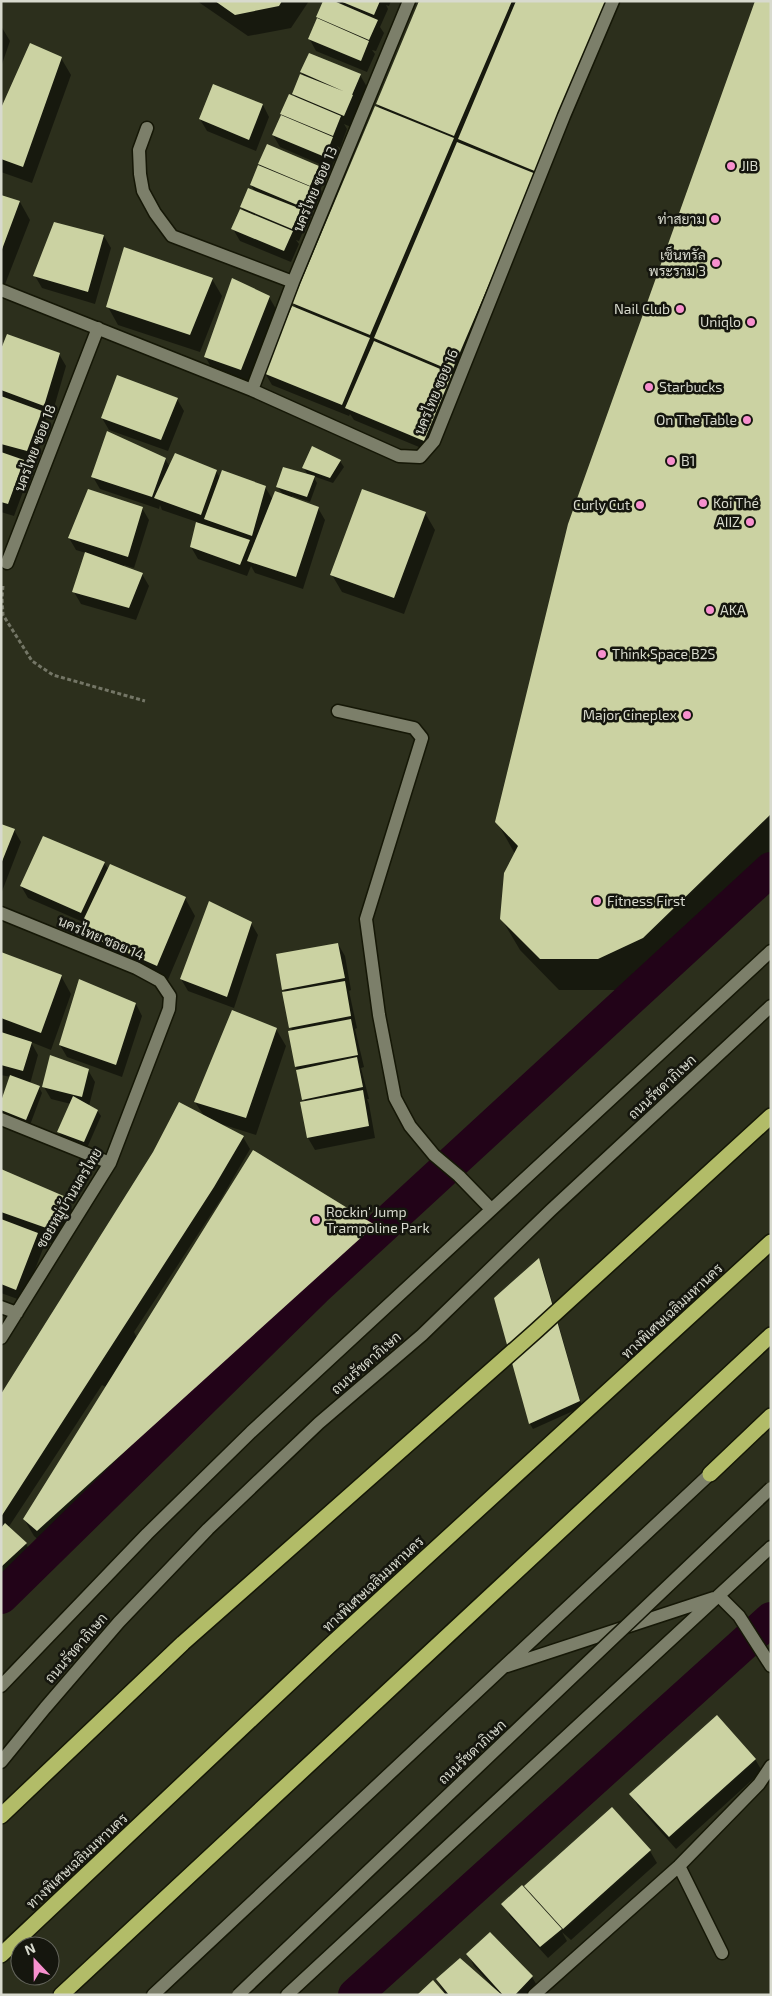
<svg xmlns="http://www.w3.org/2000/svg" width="772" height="1996" font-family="'Exo 2',Sarabun,sans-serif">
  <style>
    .shadow { fill: #0007 }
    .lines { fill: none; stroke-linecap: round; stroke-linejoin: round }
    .canal { stroke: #220318; stroke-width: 34 }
    .building { fill: #cbd2a2 }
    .service-casing { stroke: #151706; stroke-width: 15 }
    .minor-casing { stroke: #151706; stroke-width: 15 }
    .secondary-casing { stroke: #151706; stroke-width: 15 }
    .motorway-casing { stroke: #151706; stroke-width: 18 }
    .path { stroke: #747666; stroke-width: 3; stroke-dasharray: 4 2.5; stroke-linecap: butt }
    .service { stroke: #7c7f6a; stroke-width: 12 }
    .minor { stroke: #7c7f6a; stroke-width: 12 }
    .secondary { stroke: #7c7f6a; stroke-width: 12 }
    .motorway { stroke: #b2bc68; stroke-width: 15 }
    .secondary-bridge-casing { stroke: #151706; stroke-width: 15; stroke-linecap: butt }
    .secondary-bridge { stroke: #7c7f6a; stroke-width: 12 }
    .poi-dot { fill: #f790ce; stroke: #15160e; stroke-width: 2 }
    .labels { text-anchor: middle; stroke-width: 5; stroke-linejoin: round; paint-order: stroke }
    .poi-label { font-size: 14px; fill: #d8dace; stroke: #15160e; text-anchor: start }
    .street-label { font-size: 14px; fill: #d8dace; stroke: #15160e }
  </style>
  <rect width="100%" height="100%" fill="#2c2f1c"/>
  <path class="shadow" d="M197,1H309L291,28L248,36Z
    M325,1H391L389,6L386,5L388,9L380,27L384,33L376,51L372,50L375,54L367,72L316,51L309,38Z
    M421,1H620L431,452L354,420L350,414L349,416L272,385L265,373L297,309L293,303L381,110L377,104Z
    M771,1V862L661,969L616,990H559L520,950L501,918L515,854L497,822Z
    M1,26L10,41L1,67Z
    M61,58L71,75L32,183L1,172V111Z
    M302,72L360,75L367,87L351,127L344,124L347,129L340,148L337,146L339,150L331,169L280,147L273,135L290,95L296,98L294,94L304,77Z
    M263,105L269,117L256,151L207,131L200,119Z
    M267,146L318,167L325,179L317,197L315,196L317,200L309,218L303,216L307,222L299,241L296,240L299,244L291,262L240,241L233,229L244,212L242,207L255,192L251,185Z
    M1,196L20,202L30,220L2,292Z
    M104,236L111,248L95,304L42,288L35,276Z
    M212,279L222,296L200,352L118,325L108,307Z
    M269,297L276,309L248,381L212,369L205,356Z
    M1,352L59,354L66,366L51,418L43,414L48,424L33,463L22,459L30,473L14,516L1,512Z
    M177,399L184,411L168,451L109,430L102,418Z
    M313,447L340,461L344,467L333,483L313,476L317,483L310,502L292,496L291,498L318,508L325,520L303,589L255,573L251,566L247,576L198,559L191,547L197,522L162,510L160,505L159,509L100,489L93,477L165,459L170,467L216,471L220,478L265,487L273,500L283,495L278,487L308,476L304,468Z
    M142,508L149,520L134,568L124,565L123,567L142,574L149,586L136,620L81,604L74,592L86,553L76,550L69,538Z
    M425,513L435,530L404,614L342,592L332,575Z
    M1,825L14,830L21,842L1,894Z
    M104,863L109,870L185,898L195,916L167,982L89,948L79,931L83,922L28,898L21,886Z
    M251,923L258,935L234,1008L188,991L181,979Z
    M338,944L345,956L351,990L349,991L357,1028L355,1029L364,1067L361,1068L369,1099H367L369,1104L375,1138L315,1150L308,1138L305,1102L296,1066L292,1031L284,989Z
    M1,954L61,976L71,994L51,1050L31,1042L38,1055L30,1084L39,1087L42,1093L30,1125L3,1115L1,1111V1105L11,1077L1,1075Z
    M136,1004L142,1016L122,1077L67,1057L60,1045Z
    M276,1029L286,1046L256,1135L221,1124L243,1137L250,1149L221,1199L134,1332L137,1338L374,1226L384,1243L48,1548L34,1536L24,1519L106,1387L102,1385L8,1528L26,1544L29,1549L1,1576V1397L204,1116L195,1102Z
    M88,1070L95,1082L89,1106L97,1110L101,1116L87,1148L62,1138L59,1132L71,1104L51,1099L44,1087Z
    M1,1171L65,1198L75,1215L62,1247L40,1239L44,1246L23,1301L1,1293Z
    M539,1260L542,1266L582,1407L533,1429L530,1424L496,1298Z
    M755,1759L762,1771L676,1849L638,1806L631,1794Z
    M612,1809L650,1851L657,1863L571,1940L562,1932L567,1941L548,1958L510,1916L503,1904L531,1895L526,1886Z
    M468,1954L532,1977L539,1989L533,1995H446L437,1980L491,1985L474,1966Z"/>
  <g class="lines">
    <path class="canal" d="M1,1597L315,1289L771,869
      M355,1995L771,1619"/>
  </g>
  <path class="building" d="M215,1H282L279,6L235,15Z
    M323,1H334L378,20L369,40L316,17Z
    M340,1H380L374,15Z
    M419,1H512L454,136L376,104Z
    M516,1H609L537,172L458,139Z
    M755,1H771V814L643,938L598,959H540L500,919L504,873L518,846L495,822L568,524Z
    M317,18L369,41L361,61L308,39Z
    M30,43L62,57L23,167L1,159V108Z
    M309,53L361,74L352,95L300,72Z
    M300,74L353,95L344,116L292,94Z
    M213,84L263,104L249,140L199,119Z
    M289,94L341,116L333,136L280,114Z
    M375,106L454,138L370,335L292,303Z
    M281,115L333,137L325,157L272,135Z
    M457,142L536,174L452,371L374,338Z
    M267,144L319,166L310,186L258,164Z
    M258,165L311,187L302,207L250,185Z
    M248,188L301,209L292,229L240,207Z
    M1,195L20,201L1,252Z
    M240,209L293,231L284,251L231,229Z
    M54,222L104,235L88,292L33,276Z
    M124,247L213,278L190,335L106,307Z
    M232,278L270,296L241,370L204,357Z
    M292,306L370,338L342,405L263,373Z
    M7,334L60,353L44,406L1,390V349Z
    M374,341L452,374L424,441L345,408Z
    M117,375L178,398L161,440L101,418Z
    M1,396L42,411L27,451L1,444Z
    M107,431L166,458L152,497L91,477Z
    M312,446L341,460L330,478L302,468Z
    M1,452L24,460L8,504L1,502Z
    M175,453L217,470L201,515L154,498Z
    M283,467L315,476L307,497L276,487Z
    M222,470L266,486L252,536L204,519Z
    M88,489L143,507L128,557L68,538Z
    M362,489L426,512L394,598L330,575Z
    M275,491L319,507L296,577L247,561Z
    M196,522L250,540L240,565L190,547Z
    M85,552L143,573L129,608L72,592Z
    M1,824L15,829L1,864Z
    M43,836L105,862L81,913L20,886Z
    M110,864L186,897L157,966L78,931Z
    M209,901L252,922L227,997L180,979Z
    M338,943L345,978L282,990L276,954Z
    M1,952L62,975L41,1033L1,1018Z
    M79,979L136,1003L116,1065L59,1045Z
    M345,981L351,1016L289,1028L282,992Z
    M232,1010L277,1028L246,1118L194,1102Z
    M351,1019L358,1055L295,1067L288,1031Z
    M1,1032L32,1042L23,1071L1,1065Z
    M50,1055L89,1069L82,1097L42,1087Z
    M357,1057L363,1087L302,1100L296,1070Z
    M10,1075L40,1086L26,1120L1,1110V1101Z
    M363,1090L369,1126L307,1138L300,1102Z
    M73,1096L98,1110L84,1142L57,1132Z
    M179,1102L244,1136L214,1187L1,1517V1394L153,1152Z
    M253,1150L375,1225L37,1531L23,1519Z
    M1,1169L66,1197L52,1230L1,1212Z
    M1,1219L38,1233L16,1290L1,1284Z
    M539,1258L580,1401L529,1424L494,1298Z
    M5,1523L27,1543L1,1567V1528Z
    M717,1715L756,1759L669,1837L629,1794Z
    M612,1807L651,1850L563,1929L524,1886Z
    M522,1885L562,1929L540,1947L501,1904Z
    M490,1932L533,1976L515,1995H503L466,1954Z
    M460,1958L502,1995H449L436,1979Z
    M433,1980L446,1995H417Z"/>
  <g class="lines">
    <defs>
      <path id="service" d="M338,711L414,728L422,738L366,919L379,1015L395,1098L410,1126L434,1155L459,1176L491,1209
        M719,1596L739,1616L771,1666
        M679,1866L722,1953
        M534,1995L679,1866L759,1784L771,1766"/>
      <path id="minor" d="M147,128L139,150L140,174L143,191L155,213L172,236L293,282
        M1,290L252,390L399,456L420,457L434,441L564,116L613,1
        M252,390L293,282L409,1
        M7,563L98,328
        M1,913L136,968L160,981L170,996L169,1009L110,1163L1,1338
        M1,1119L110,1163
        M1,1307L17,1313"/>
      <path id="secondary" d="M507,1666L714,1598
        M1,1686L147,1534L251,1432L771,951
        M1,1762L45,1708L119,1622L208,1529L319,1423L422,1335L551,1210L771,1006
        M153,1995L710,1474
        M287,1995L771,1547"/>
      <path id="motorway" d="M710,1474L771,1416
        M1,1816L183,1643L537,1330L771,1116
        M1,1955L328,1647L771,1242
        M61,1995L771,1335"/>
    </defs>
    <use href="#service" class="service-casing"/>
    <use href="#minor" class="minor-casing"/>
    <use href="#secondary" class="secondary-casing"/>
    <use href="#motorway" class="motorway-casing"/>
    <path class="path" d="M3,586L2,598L3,615L32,661L53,675L145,701"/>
    <use href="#service" class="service"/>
    <use href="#minor" class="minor"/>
    <use href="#secondary" class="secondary"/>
    <use href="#motorway" class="motorway"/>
    <defs>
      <path id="secondary-bridge" d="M238,1995L771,1488"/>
    </defs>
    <use href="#secondary-bridge" class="secondary-bridge-casing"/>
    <use href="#secondary-bridge" class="secondary-bridge"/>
  </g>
  <g class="poi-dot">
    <circle cx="731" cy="166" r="5"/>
    <circle cx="715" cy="219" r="5"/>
    <circle cx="716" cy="263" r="5"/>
    <circle cx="680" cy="309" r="5"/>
    <circle cx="751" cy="322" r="5"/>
    <circle cx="649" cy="387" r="5"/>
    <circle cx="747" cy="420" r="5"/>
    <circle cx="671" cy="461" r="5"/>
    <circle cx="703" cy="503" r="5"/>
    <circle cx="640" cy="505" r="5"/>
    <circle cx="750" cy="522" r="5"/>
    <circle cx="710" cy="610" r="5"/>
    <circle cx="602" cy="654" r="5"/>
    <circle cx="687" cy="715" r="5"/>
    <circle cx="597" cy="901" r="5"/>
    <circle cx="316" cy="1220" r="5"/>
  </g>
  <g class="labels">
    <g class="poi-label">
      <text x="741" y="171">JIB</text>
      <text x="705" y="224" text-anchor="end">ท่าสยาม</text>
      <text x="706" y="260" text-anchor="end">เซ็นทรัล<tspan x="706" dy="16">พระราม 3</tspan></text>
      <text x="670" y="314" text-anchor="end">Nail Club</text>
      <text x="741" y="327" text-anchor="end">Uniqlo</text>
      <text x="659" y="392">Starbucks</text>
      <text x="737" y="425" text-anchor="end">On The Table</text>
      <text x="681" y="466">B1</text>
      <text x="713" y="508">Koi Thé</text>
      <text x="630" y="510" text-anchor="end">Curly Cut</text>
      <text x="740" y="527" text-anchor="end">AIIZ</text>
      <text x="720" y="615">AKA</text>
      <text x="612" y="659">Think Space B2S</text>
      <text x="677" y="720" text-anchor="end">Major Cineplex</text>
      <text x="607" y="906">Fitness First</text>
      <text x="326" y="1217">Rockin' Jump<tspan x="326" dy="16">Trampoline Park</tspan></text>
    </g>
    <g class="street-label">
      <text transform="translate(315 189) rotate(-67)" y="5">นครไทย ซอย 13</text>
      <text transform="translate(436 392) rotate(-67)" y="5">นครไทย ซอย 16</text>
      <text transform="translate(35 448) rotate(-69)" y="5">นครไทย ซอย 18</text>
      <text transform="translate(101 938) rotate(23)" y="5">นครไทย ซอย 14</text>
      <text transform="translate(662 1087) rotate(-43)" y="5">ถนนรัชดาภิเษก</text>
      <text transform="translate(69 1198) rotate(-59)" y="5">ซอยหมู่บ้านนครไทย</text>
      <text transform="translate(672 1311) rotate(-43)" y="5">ทางพิเศษเฉลิมมหานคร</text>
      <text transform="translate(366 1363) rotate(-41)" y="5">ถนนรัชดาภิเษก</text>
      <text transform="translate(373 1584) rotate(-43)" y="5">ทางพิเศษเฉลิมมหานคร</text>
      <text transform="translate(76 1648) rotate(-49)" y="5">ถนนรัชดาภิเษก</text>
      <text transform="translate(472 1752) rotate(-43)" y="5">ถนนรัชดาภิเษก</text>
      <text transform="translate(77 1861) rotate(-43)" y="5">ทางพิเศษเฉลิมมหานคร</text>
    </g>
  </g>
  <rect width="772" height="1996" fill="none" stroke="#d8dace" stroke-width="5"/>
  <g transform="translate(35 1961) rotate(338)"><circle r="24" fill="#15160e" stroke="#63645b"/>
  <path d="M0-4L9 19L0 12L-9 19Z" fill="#f790ce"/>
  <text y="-8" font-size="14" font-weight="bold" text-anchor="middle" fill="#d8dace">N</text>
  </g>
</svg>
